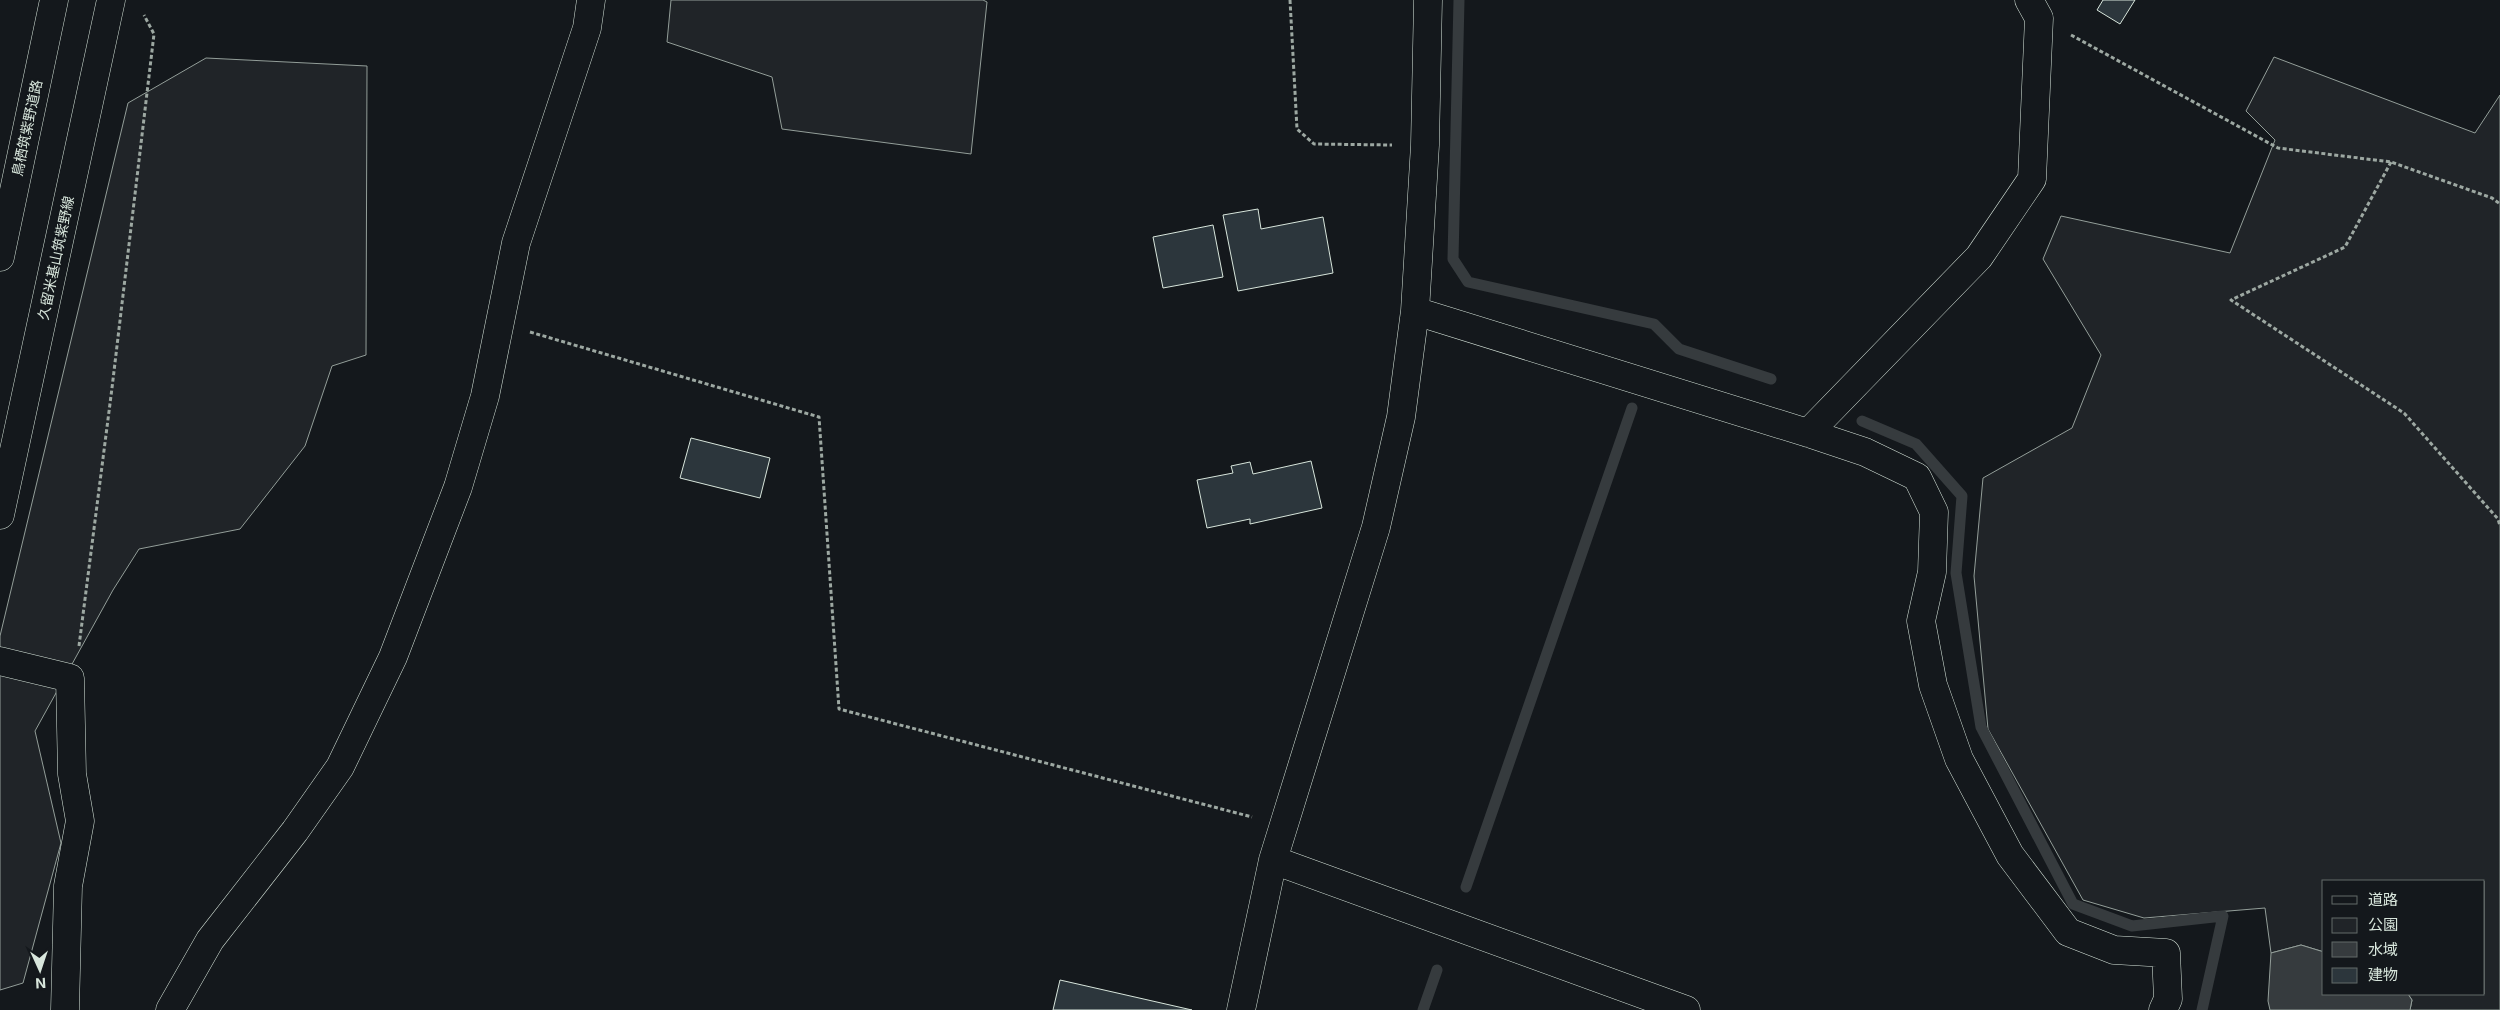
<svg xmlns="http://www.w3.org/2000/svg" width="2500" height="1010" font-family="Inter,'Noto Sans JP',sans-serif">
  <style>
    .green { fill: #202428; stroke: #939e99 }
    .water { fill: #363b3e; stroke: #939e99 }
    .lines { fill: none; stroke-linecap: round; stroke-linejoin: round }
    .stream { stroke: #363b3e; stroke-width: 11 }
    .building { fill: #2c363c; stroke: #d8e6dc }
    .minor-casing { stroke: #d8e6dc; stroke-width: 29 }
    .primary-casing { stroke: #d8e6dc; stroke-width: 29 }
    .path { stroke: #9da8a2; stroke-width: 3; stroke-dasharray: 4 2.5; stroke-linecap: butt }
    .minor { stroke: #14181c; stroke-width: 28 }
    .primary { stroke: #14181c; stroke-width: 28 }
    .labels { text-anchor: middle; stroke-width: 4; stroke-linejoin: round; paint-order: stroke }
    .street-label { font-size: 14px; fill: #d8e6dc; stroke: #14181c }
  </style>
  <rect width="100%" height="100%" fill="#14181c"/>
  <path class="green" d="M671,0H983L987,2L971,154L782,129L772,77L667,42Z
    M2274,57L2475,133L2500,95V1010H2410L2412,1000L2408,994H2484V881H2324V952L2301,945L2271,953L2265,908L2144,918L2083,900L1988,729L1974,576L1983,478L2072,428L2101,355L2043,259L2061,216L2230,253L2275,140L2246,111Z
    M206,58L367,66L366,355L332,366L305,446L240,529L139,549L113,590L35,731L61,843L23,983L0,990V636L128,103Z"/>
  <path class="water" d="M2301,945L2324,952V994H2408L2412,1000L2410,1010H2270L2268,1001L2271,953Z"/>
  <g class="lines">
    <path class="stream" d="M1459,0L1453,259L1468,282L1654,324L1679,349L1771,379
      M1862,421L1916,444L1962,496L1956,573L1981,727L2073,904L2132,926L2223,916L2202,1010
      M1466,887L1632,408
      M1423,1010L1437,970"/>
  </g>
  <path class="building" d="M2103,0H2135L2120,24L2097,10Z
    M1258,209L1261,229L1323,217L1333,273L1238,291L1223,215Z
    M1213,225L1223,277L1163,288L1153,237Z
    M691,438L770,458L760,498L680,478Z
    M1311,461L1322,508L1250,524V519L1207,528L1197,480L1233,473L1231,466L1250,462L1253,474Z
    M1060,980L1192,1010H1053Z"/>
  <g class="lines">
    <defs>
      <path id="minor" d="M1415,311L1808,433L1865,452L1917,477L1934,512L1932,572L1921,621L1933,685L1959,759L2010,855L2068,932L2114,950L2166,953L2168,999L2163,1010
        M1808,433L1979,257L2032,179L2039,18L2029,0
        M0,661L70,678L72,774L80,821L68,886L65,1010
        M1273,860L1686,1010
        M170,1010L210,940L295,831L340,767L393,657L458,487L485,396L516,243L587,28L591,0
        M1241,1010L1273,860L1376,527L1401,417L1415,311L1425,145L1428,0"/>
      <path id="primary" d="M0,257L54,0
        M0,515L111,0"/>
    </defs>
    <use href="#minor" class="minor-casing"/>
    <use href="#primary" class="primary-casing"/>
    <path class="path" d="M1290,0L1297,129L1314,144L1392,145
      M2071,35L2278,148L2391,162L2492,198L2500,204
      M2391,162L2345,247L2231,300L2404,413L2498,519L2500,526
      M530,332L819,417L839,709L1252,817
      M79,646L112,388L154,34L144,15"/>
    <use href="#minor" class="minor"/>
    <use href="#primary" class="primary"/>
  </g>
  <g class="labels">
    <g class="street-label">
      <text transform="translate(27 128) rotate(-78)" y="5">鳥栖筑紫野道路</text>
      <text transform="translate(56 258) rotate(-78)" y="5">久留米基山筑紫野線</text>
    </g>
  </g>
  <rect x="2322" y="880" width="162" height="115" fill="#14181c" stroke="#626a69"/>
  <rect x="2332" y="896" width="25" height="8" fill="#14181c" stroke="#626a69"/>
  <text x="2368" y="905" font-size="15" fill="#d8e6dc">道路</text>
  <rect x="2332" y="918" width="25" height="15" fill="#202428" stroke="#626a69"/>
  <text x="2368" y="930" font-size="15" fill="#d8e6dc">公園</text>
  <rect x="2332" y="942" width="25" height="15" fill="#363b3e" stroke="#626a69"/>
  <text x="2368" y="955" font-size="15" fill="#d8e6dc">水域</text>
  <rect x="2332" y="968" width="25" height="15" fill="#2c363c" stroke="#626a69"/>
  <text x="2368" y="980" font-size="15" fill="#d8e6dc">建物</text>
  <g transform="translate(40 970) rotate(177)" stroke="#14181c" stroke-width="4" paint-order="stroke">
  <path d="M0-4L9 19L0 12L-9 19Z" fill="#d8e6dc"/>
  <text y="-8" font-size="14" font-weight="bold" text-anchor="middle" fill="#d8e6dc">N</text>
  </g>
</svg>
